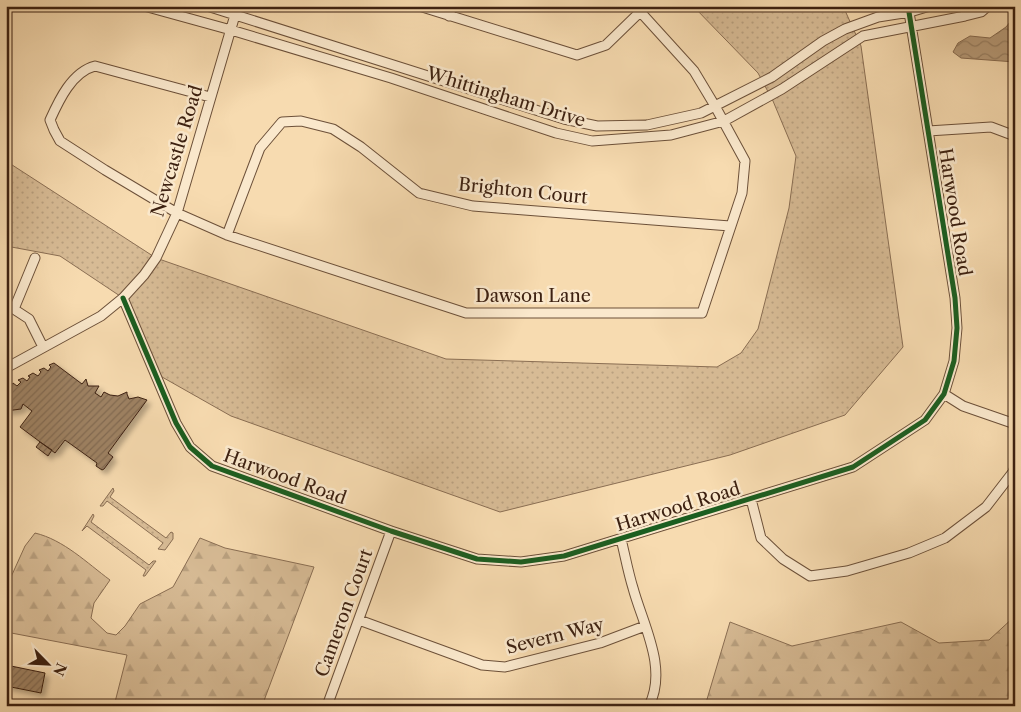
<svg xmlns="http://www.w3.org/2000/svg" width="1021" height="712" font-family="'Libre Caslon Text',serif">
  <style>
    .grass { fill: url(#grass-dots); stroke: #8a6e53 }
    .forest { fill: url(#forest-firs); stroke: #8a6e53 }
    .water { fill: url(#water-waves); stroke: #876b50 }
    .building { fill: url(#building-hatch); stroke: #3d2111; filter: url(#shadow) }
    .lines { fill: none; stroke-linecap: round; stroke-linejoin: round }
    .street-casing { stroke: #6c5039; stroke-width: 11 }
    .street { stroke: #fae8cc; stroke-width: 9 }
    .cycleway-casing { stroke: #fae8cc; stroke-width: 8 }
    .cycleway { stroke: #1b5e20; stroke-width: 5 }
    .labels { text-anchor: middle; stroke-width: 5; stroke-linejoin: round; paint-order: stroke }
    .street-label { font-size: 18px; fill: #3d2111; stroke: #fae8cc }
  </style>
  <defs>
    <pattern id="grass-dots" width="8" height="8" patternUnits="userSpaceOnUse" patternTransform="scale(1.25)"><rect width="8" height="8" fill="#d7bb95"/><path d="M2 2h.1M6 6h.1" fill="none" stroke="#b9a07f" stroke-width="1.8" stroke-linecap="round"/></pattern>
    <pattern id="forest-firs" width="22" height="20" patternUnits="userSpaceOnUse" patternTransform="scale(1.25)"><rect width="22" height="20" fill="#d7bb95"/><path d="M5 1l3.5 6h-7zM16 11l3.5 6h-7z" fill="#b9a07f"/></pattern>
    <pattern id="water-waves" width="16" height="10" patternUnits="userSpaceOnUse" patternTransform="scale(1.25)"><rect width="16" height="10" fill="#b89c7a"/><path d="M0 5q4-4 8 0t8 0" fill="none" stroke="#977f63"/></pattern>
    <pattern id="building-hatch" width="6" height="6" patternUnits="userSpaceOnUse" patternTransform="scale(1.25)"><rect width="6" height="6" fill="#9e8264"/><path d="M-1 1l2-2M0 6l6-6M5 7l2-2" fill="none" stroke="#826a51"/></pattern>
    <filter id="shadow"><feDropShadow dx="4" dy="4" stdDeviation="2.5" flood-color="#0004"/></filter>
  </defs>
  <rect width="100%" height="100%" fill="#f7dbb0"/>
  <filter id="stains"><feTurbulence type="fractalNoise" baseFrequency=".004" numOctaves="4"/><feColorMatrix values="0 0 0 0 .2 0 0 0 0 .09 0 0 0 0 .02 0 0 0 .5 -.17"/></filter>
  <radialGradient id="worn" r=".72"><stop offset=".6" stop-color="#630" stop-opacity="0"/><stop offset="1" stop-color="#630" stop-opacity=".3"/></radialGradient>
  <path class="grass" d="M693,6H843L861,46L903,347L845,415L730,455L500,512L231,416L155,373L123,298L60,256L6,246V161L156,258L446,359L717,367L741,353L758,329L789,208L796,156L773,101L758,73Z
    M113,488L114,491L110,497L166,538L171,532L173,533V539L165,550L158,549L163,543L107,501L103,506H100Z
    M93,514L94,516L91,522L149,565L153,561H156L145,576H143L146,570L87,526L82,531Z"/>
  <path class="forest" d="M35,533C64,540 87,563 110,580L94,603L91,618L107,633L116,635L125,626L140,604L173,587L200,538L225,548L314,567L262,706H114L127,655L6,632V588L25,546Z
    M1015,616V706H705L730,622L792,646L901,622L939,643L989,640Z"/>
  <path class="water" d="M1015,16V62L961,58L953,52L958,43L970,36L990,38L1006,27Z"/>
  <path class="building" d="M54,363L82,384L86,379L88,386H99L95,393L101,397L104,392L110,395L118,396L127,392V394L129,399L138,397L147,400L108,453L113,457L104,469L102,470L96,466L97,463L65,440L55,453L20,427L32,411L23,404L21,409L6,411V396H8L6,392L13,383L17,386L21,382L18,380L23,378L27,381L30,377L28,376L33,373L38,376L41,372L39,370L44,368L48,371L51,367L49,365Z
    M40,442L52,450L48,456L36,447Z
    M6,665L45,673L41,693L6,686Z"/>
  <g class="lines">
    <defs>
      <path id="street" d="M144,6L231,30L391,78L556,133L592,141L671,135L724,121L782,89L863,36L965,16L981,12L988,6
        M207,6L564,119L597,126L647,125L701,113L772,77L823,41L845,29L878,17L910,12L930,6
        M419,6L577,55L606,45L640,12
        M449,16L452,6
        M210,97L95,66C72,72 59,100 50,120L54,130L60,141L105,170L177,213L227,235L466,313H702L742,193L745,161L715,106L694,71L635,6
        M928,131L991,127L1015,136
        M227,235L260,148L282,122L301,121L333,129L361,147L419,193L473,206L730,226
        M123,298L176,423L190,447L212,466L391,531L477,559L521,562L564,556L853,467L925,420L944,394L954,361L957,328L955,298L908,6
        M6,304L29,319L43,347
        M14,309L35,258
        M6,368L101,316L123,298L144,275L156,258L177,213L235,15
        M944,394L963,406L1015,424
        M751,499L761,538L783,559L810,576L847,571L909,553L945,538L986,507L1013,472L1015,467
        M621,539C625,555 628,572 633,588C643,625 668,668 649,706
        M359,620L482,665L505,667L600,643L645,626
        M327,706L391,531"/>
    </defs>
    <use href="#street" class="street-casing"/>
    <use href="#street" class="street"/>
    <defs>
      <path id="cycleway" d="M123,298L176,423L190,447L212,466L391,531L477,559L521,562L564,556L853,467L925,420L944,394L954,361L957,328L955,298L908,6"/>
    </defs>
    <use href="#cycleway" class="cycleway-casing"/>
    <use href="#cycleway" class="cycleway"/>
  </g>
  <g class="labels">
    <g class="street-label">
      <text transform="translate(506 97) rotate(17)" y="6">Whittingham Drive</text>
      <text transform="translate(177 151) rotate(-73)" y="6">Newcastle Road</text>
      <text transform="translate(523 191) rotate(6)" y="6">Brighton Court</text>
      <text transform="translate(955 212) rotate(81)" y="6">Harwood Road</text>
      <text x="533" y="302">Dawson Lane</text>
      <text transform="translate(285 477) rotate(20)" y="6">Harwood Road</text>
      <text transform="translate(678 507) rotate(-17)" y="6">Harwood Road</text>
      <text transform="translate(344 613) rotate(-70)" y="6">Cameron Court</text>
      <text transform="translate(555 636) rotate(-14)" y="6">Severn Way</text>
    </g>
  </g>
  <rect width="1021" height="712" fill="none" stroke="#f7dbb0" stroke-width="25"/>
  <rect x="8" y="8" width="1006" height="697" fill="none" stroke="#3d2111" stroke-width="2.5"/>
  <rect x="12" y="12" width="996" height="687" fill="none" stroke="#3d2111"/>
  <g transform="translate(48 664) rotate(114)" stroke="#fae8cc" stroke-width="4" paint-order="stroke">
  <path d="M0-4L9 19L0 12L-9 19Z" fill="#3d2111"/>
  <text y="-8" font-size="14" font-weight="bold" text-anchor="middle" fill="#3d2111">N</text>
  </g>
  <rect width="100%" height="100%" filter="url(#stains)"/>
  <rect width="100%" height="100%" fill="url(#worn)"/>
</svg>
